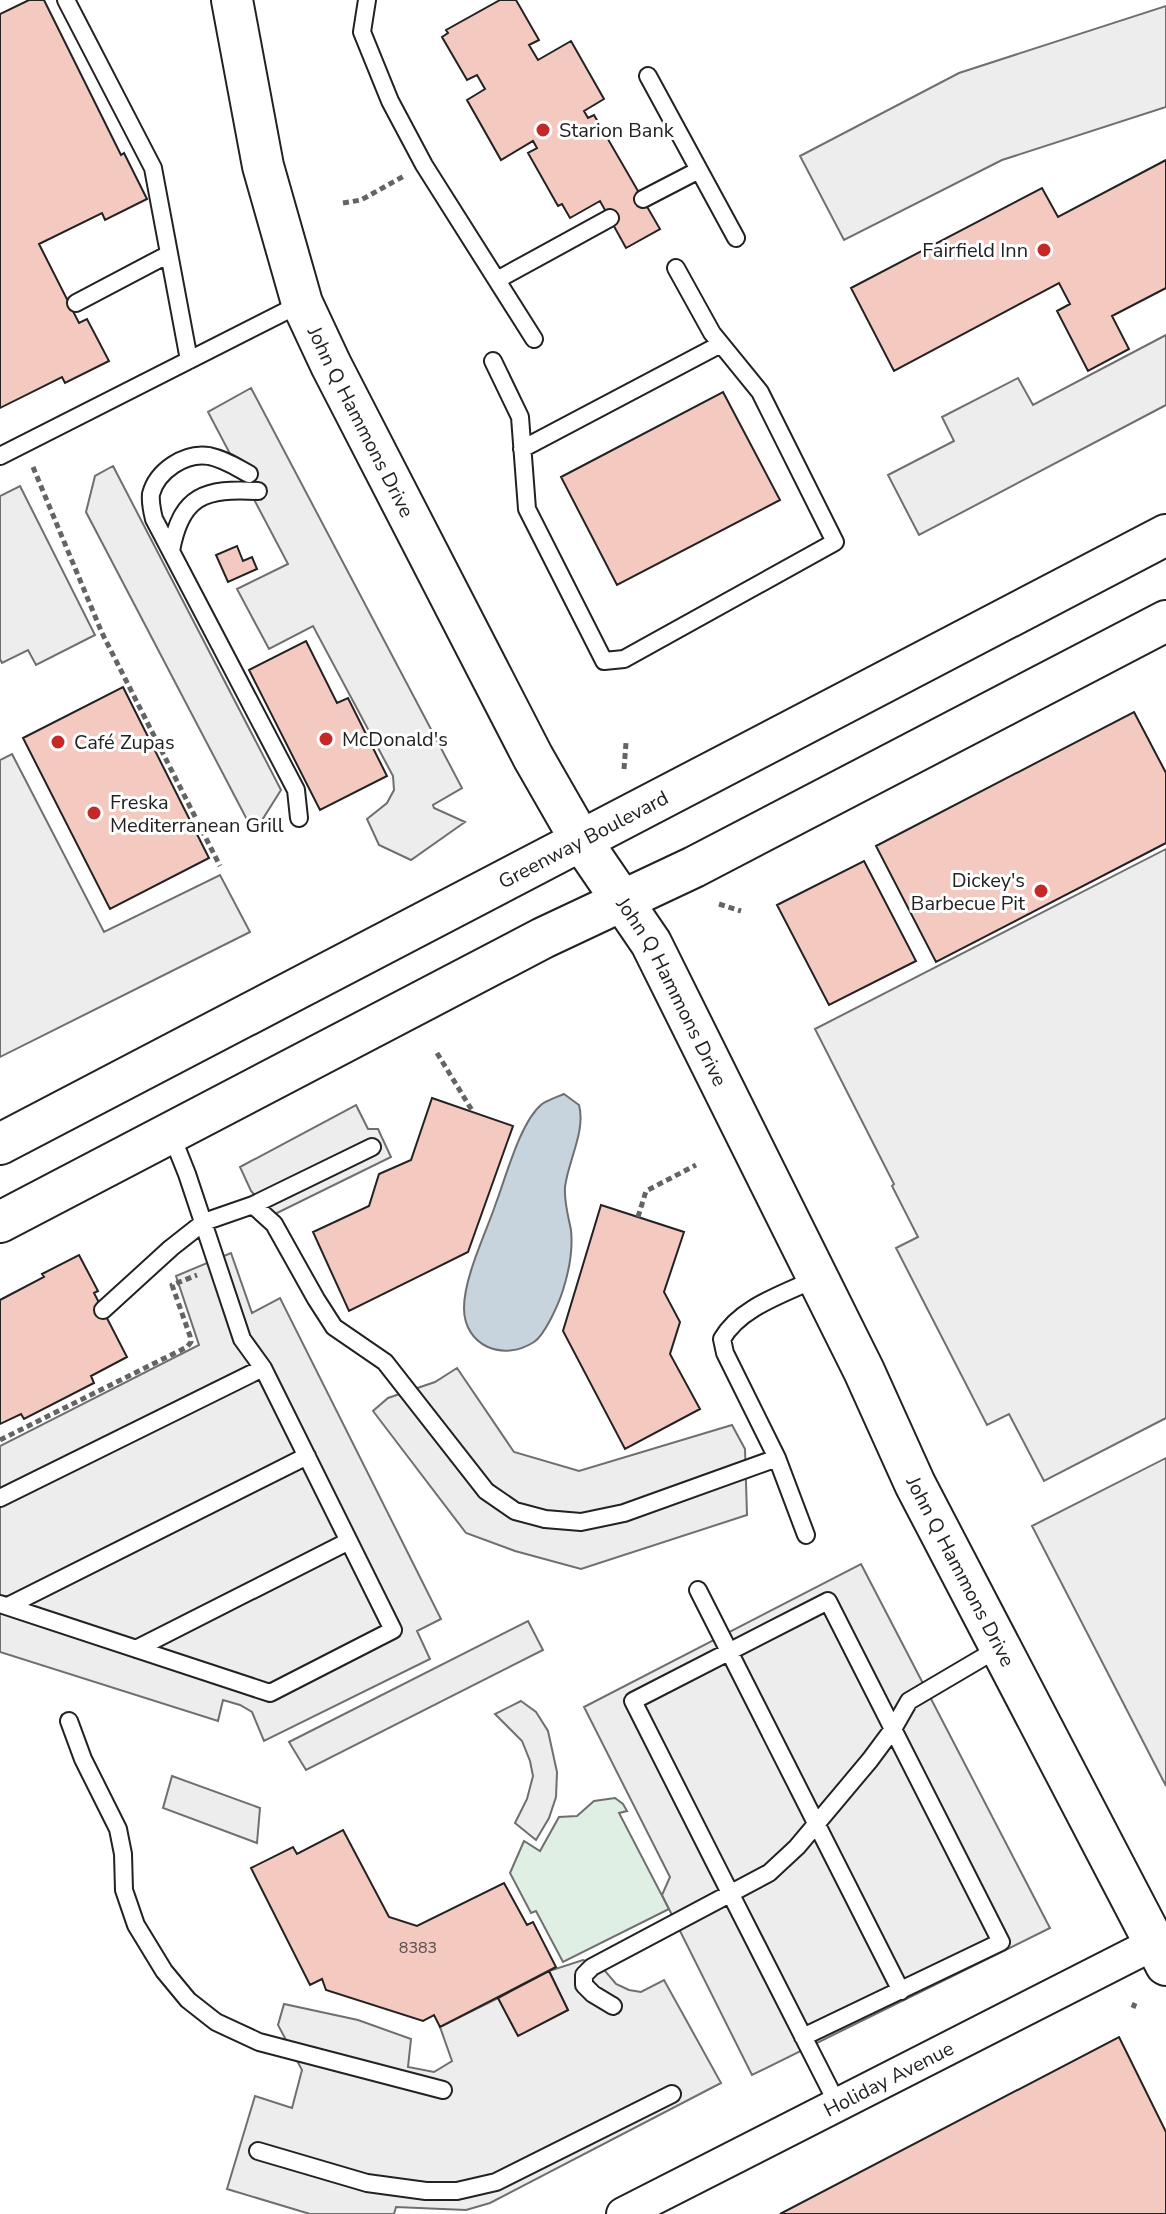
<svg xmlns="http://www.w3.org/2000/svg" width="1166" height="2214" font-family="'Nunito Sans',sans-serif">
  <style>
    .green { fill: #e0efe3; stroke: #6f6f6f; stroke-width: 2 }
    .parking { fill: #ededed; stroke: #6f6f6f; stroke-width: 2 }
    .water { fill: #c7d3dd; stroke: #6f6f6f; stroke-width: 2 }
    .building { fill: #f3c9c0; stroke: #222; stroke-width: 2 }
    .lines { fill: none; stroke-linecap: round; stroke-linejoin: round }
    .service-casing { stroke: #222; stroke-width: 20 }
    .minor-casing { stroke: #222; stroke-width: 36 }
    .tertiary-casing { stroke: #222; stroke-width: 44 }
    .path { stroke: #646464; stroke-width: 5; stroke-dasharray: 6 4; stroke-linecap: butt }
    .service { stroke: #fff; stroke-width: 16 }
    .minor { stroke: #fff; stroke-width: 32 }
    .tertiary { stroke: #fff; stroke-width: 40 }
    .poi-dot { fill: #c62828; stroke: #fff; stroke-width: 3 }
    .labels { text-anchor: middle; stroke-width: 6; stroke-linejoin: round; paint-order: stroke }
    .number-label { font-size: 16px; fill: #564c4a }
    .poi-label { font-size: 20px; fill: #222; stroke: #fff; text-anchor: start }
    .street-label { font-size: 20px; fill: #222; stroke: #fff }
  </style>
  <rect width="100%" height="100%" fill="#fff"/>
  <path class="green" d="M615,1798L623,1804L627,1811L619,1813L669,1909L563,1962L536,1911L531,1913L510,1873L524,1841L540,1851L559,1817L577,1816L594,1801Z"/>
  <path class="parking" d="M1166,6V107L1002,160L844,240L800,156L959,73Z
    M1166,335V405L919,535L888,475L954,441L942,417L1018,378L1033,405Z
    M251,388L462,788L433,805L434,808L465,822L411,860L379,845L367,819L387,803L394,790L393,776L313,626L269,649L237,589L288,564L208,412Z
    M113,466L281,790L254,833L86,512L95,476Z
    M20,486L95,635L36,665L28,650L2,663L0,659V496Z
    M12,754L104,932L220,875L250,932L0,1057V760Z
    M1166,849V1418L1044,1481L1009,1414L987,1425L896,1248L918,1237L892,1186L894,1184L815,1029Z
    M356,1105L368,1129H378L391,1157L273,1215L251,1191L240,1167Z
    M231,1253L252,1313L280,1298L441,1619L417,1631L430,1659L264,1741L252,1712L240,1705L223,1700L218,1721L0,1652V1446L199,1345L176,1276Z
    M457,1368L514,1452L579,1471L732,1425L745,1449L747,1515L581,1569L515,1551L466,1533L373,1411L388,1398L435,1382Z
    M1166,1458V1786L1032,1526Z
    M861,1564L1050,1928L752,2075L662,1895L670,1877L584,1707Z
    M528,1621L543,1650L306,1770L289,1742Z
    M521,1701L536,1712L548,1731L557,1772L556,1797L549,1818L536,1840L515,1823L527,1799L533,1776L530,1761L522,1741L495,1714Z
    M172,1776L260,1808L257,1843L163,1808Z
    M583,1960L601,1966L616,1984L629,1990L641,1992L664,1980L721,2083L490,2203L466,2210L396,2207L394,2214H310L227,2189L255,2096L292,2108L302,2070L278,2025L284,2004L358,2020L411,2039L408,2067L434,2072L452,2061L440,2027L498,1998L518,2035L568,2010L549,1971Z"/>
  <path class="water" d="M564,1094L579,1105C586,1131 568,1161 565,1187C564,1202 568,1215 571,1230C573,1249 569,1271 563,1290C559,1303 545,1335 534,1342C503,1362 464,1346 464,1308C464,1277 486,1233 496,1203C506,1177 520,1122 542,1104C548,1100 557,1097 564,1094Z"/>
  <path class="building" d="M29,0H44L121,155L124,153L147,199L105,220L102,213L39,244L79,323L87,319L109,361L65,383L62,377L0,408V14Z
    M500,0H516L539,40L529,45L538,60L571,41L604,99L584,111L588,118L594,115L660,229L626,248L600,201L570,218L562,204L558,206L528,153L537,148L533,141L501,160L467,100L485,89L477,75L467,80L442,37L448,33L446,30Z
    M1166,160V288L1112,316L1129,349L1088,371L1057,311L1070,304L1059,283L894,371L851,288L1042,188L1058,217Z
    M723,392L780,500L617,585L561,477Z
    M237,546L243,561L252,557L257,569L228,582L216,555Z
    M306,641L337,703L348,698L387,776L320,810L249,670Z
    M123,687L209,858L110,909L23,738Z
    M1134,712L1166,773V843L936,962L876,846Z
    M864,861L916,961L829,1005L777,905Z
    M432,1098L513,1126L468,1252L349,1311L313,1232L369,1206L379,1174L411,1160Z
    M601,1205L684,1232L664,1292L680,1322L670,1354L700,1409L625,1449L563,1331Z
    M79,1255L98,1291L94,1293L127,1357L91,1376L94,1383L24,1419L21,1414L0,1424V1300L44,1277L42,1274Z
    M343,1830L389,1917L417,1926L504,1883L527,1925L533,1922L556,1967L440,2027L434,2015L423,2021L326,1990L322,1979L310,1985L251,1868L293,1847L297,1854Z
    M549,1971L568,2010L518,2036L498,1998Z
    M1119,2037L1166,2132V2214H780Z"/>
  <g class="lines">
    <defs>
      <path id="service" d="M66,0L153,168L189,360
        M367,0L362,32L390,101L424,165L534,339
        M648,76L736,238
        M643,199L699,170
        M497,280L610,218
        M76,303L169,254
        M493,361L520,417L527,509L604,661L624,659L835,542L760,392L712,333L676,268
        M522,449L721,344
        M0,456L302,303
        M249,474C236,467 224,459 209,456C185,452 157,471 151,494C150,503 152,511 154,519L296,790L299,818
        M171,551C181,495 205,488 258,491
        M253,1205L274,1224L316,1299L334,1327L385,1362L486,1491L515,1511L545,1519L581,1522L624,1513L777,1458
        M103,1310L171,1248L204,1222L253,1205L372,1147
        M0,1498L263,1368
        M806,1535L777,1458L725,1353L722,1339C740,1307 784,1294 817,1278
        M698,1590L901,1991
        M0,1604L270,1693L393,1630L263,1368L242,1339L187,1174L171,1134
        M8,1606L307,1456
        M136,1649L349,1541
        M69,1721L83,1759L118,1829L123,1854L124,1890L136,1925L164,1971L188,2000L216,2022L259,2042L443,2090
        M613,2006L593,1994L584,1985V1975L592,1967L769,1873L797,1847L870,1760L893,1729L909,1701L999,1648
        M803,2037L1001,1942L828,1601L633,1701C701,1836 769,1970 838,2105
        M258,2151L367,2183L426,2191H457L496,2182L672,2094"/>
      <g id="minor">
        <path id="s1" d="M623,2214L1155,1943"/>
      </g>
      <g id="tertiary">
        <path id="s2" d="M232,0L263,166L302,303L331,365L533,757L580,839L651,943L864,1371L915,1484L1166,1965"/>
        <path id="s3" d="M0,1144L1166,535"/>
        <path d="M0,1222L543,938L694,867L1166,621"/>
      </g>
    </defs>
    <use href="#service" class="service-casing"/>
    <use href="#minor" class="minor-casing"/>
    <use href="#tertiary" class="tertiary-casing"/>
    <path class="path" d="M343,203L361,200L404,176
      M33,467L102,633L220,866
      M624,769L626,743
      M719,904L741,911
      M437,1053L473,1112
      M638,1217L646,1191L696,1165
      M0,1440L187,1347L191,1342L190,1336L172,1285L197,1275
      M1133,2008L1135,2003"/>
    <use href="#service" class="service"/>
    <use href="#minor" class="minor"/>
    <use href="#tertiary" class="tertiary"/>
  </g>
  <g class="poi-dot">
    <circle cx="543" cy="130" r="8"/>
    <circle cx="1044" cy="250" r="8"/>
    <circle cx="326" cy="739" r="8"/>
    <circle cx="58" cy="742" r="8"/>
    <circle cx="94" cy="813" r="8"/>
    <circle cx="1041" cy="891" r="8"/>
  </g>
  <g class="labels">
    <g class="number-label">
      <text x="418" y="1953">8383</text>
    </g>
    <g class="poi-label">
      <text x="559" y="137">Starion Bank</text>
      <text x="1028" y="257" text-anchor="end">Fairfield Inn</text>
      <text x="342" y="746">McDonald's</text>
      <text x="74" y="749">Café Zupas</text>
      <text x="110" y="809">Freska<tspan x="110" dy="23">Mediterranean Grill</tspan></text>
      <text x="1025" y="887" text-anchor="end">Dickey's<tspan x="1025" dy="23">Barbecue Pit</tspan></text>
    </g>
    <g class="street-label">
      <text dy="7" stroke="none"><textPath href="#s2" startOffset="444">John Q Hammons Drive</textPath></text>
      <text dy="7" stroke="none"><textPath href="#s3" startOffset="658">Greenway Boulevard</textPath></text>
      <text dy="7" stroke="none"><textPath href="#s2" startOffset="1094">John Q Hammons Drive</textPath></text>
      <text dy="7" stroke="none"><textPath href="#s2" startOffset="1742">John Q Hammons Drive</textPath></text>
      <text dy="7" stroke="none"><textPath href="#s1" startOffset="298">Holiday Avenue</textPath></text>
    </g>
  </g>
</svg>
